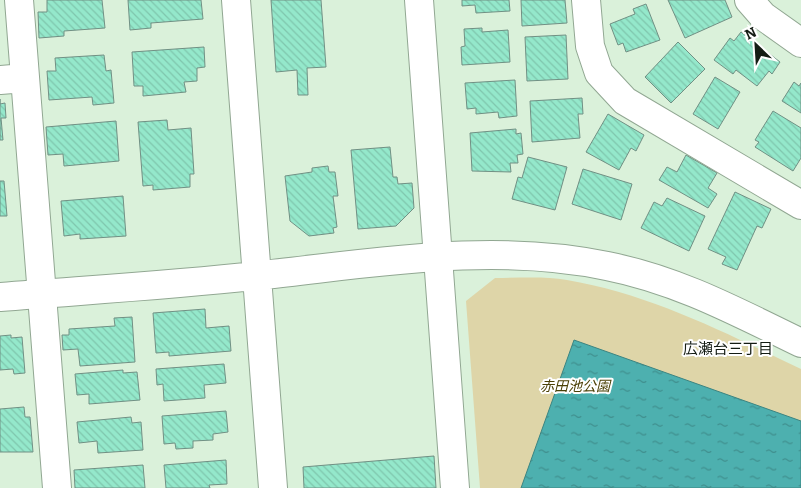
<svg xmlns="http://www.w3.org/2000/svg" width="801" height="488" font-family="Bitter,'Noto Sans JP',serif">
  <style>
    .green { fill: #ded5a8 }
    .water { fill: url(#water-ripples); stroke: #3c8480 }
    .building { fill: url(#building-back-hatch); stroke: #719084 }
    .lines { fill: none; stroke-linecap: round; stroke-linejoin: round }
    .minor-casing { stroke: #91a792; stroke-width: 30 }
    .tertiary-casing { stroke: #91a792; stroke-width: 30 }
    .minor { stroke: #fff; stroke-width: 28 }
    .tertiary { stroke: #fff; stroke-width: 28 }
    .labels { text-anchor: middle; stroke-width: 4; stroke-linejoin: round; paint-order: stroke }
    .park-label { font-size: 14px; font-style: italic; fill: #4b4006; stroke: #fff }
    .neighbourhood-label { font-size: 15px; fill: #141c14; stroke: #fff }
  </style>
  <defs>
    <pattern id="water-ripples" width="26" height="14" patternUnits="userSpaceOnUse" patternTransform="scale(1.25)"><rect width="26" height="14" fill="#4db0af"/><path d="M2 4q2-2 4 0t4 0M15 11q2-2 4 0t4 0" fill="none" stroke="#3f8e8d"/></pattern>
    <pattern id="building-back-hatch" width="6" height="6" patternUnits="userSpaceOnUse" patternTransform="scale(1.25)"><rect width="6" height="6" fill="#94e8cb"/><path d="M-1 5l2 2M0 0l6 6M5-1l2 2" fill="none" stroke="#7fc6ad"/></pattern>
  </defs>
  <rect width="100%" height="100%" fill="#daf1da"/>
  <path class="green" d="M495,278C519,278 544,276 567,280C650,294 726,333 801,369V488H480L466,301Z"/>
  <path class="water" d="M574,340L801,421V488H521Z"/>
  <path class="building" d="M47,0H102L105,28L64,31V36L39,38L38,12H47Z
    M128,0H201L203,19L151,23V28L130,30Z
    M271,0H321L326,67L307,68L308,95H298L297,70L276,72Z
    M462,0H509L510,11L476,13L475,5L462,6Z
    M521,0H565L567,23L522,26Z
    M668,0H725L732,17L685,38Z
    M646,4L660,40L626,52L623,43L618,45L610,24L635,14L633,9Z
    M482,28V32L508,30L510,62L462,65L461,47L465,46L464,29Z
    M741,32L780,62L772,74L769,71L757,86L736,70L733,74L714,60L730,38L734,41Z
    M566,35L568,79L527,81L525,37Z
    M678,42L705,69L671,103L645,77Z
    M204,47L205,67L197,68V81L184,82L186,92L143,96V86H134L132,52Z
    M104,55L106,71L111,70L114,103L93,105L92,97L49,100L47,71H56L55,58Z
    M715,77L740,92L718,129L693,114Z
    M515,80L517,116L499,118L498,112L476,114V108L467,109L465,83Z
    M794,82L799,86L801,83V113L782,101Z
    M582,98L583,114H578L580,138L532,142L530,101Z
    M0,99V104L5,103L6,118H1L3,140H0Z
    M773,111L801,128V158L793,171L755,147L759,142L755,140Z
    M608,114L644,135L636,151L631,148L619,170L586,152Z
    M167,120L168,130L191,128L194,174H190V187L153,190V185L143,186L138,122Z
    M116,121L119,161L64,166L63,154L48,155L46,127Z
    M516,129V134L521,133L523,154L517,155L518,163H510L511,172L472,171L470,133Z
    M390,147L393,177H397L398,184L412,183L414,208L396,226L358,229L351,150Z
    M686,155L717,173L708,188L717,194L708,208L659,180L667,167L677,172Z
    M528,157L567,167L555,210L512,199L518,177L522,178Z
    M328,166L329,172H335L338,196H333L337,227L333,228L334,233L309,236L290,221L285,176L312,172V168Z
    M583,169L632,184L621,220L572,204Z
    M0,181H4L7,216H0Z
    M735,192L771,209L762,228L757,226L737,270L722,264L726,257L708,249Z
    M123,196L126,236L80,239V234L64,236L61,201Z
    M667,198L705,216L689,251L641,228L654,202L662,206Z
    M205,309L206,328L229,326L231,351L169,356V352L156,353L153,313Z
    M132,317L135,362L80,366L78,349L63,350L62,335H69V329L115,326L114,318Z
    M11,335V338L22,337L25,373L14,374L13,369L0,370V336Z
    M224,364L226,383L204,385L205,398L164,401L163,384L157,385L156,369Z
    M123,370V373L137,372L140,400L89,404V394L77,395L75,374Z
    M24,407L25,417H30L33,452H0V409Z
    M226,411L228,432L213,434V440L193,441V448L176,449L175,443L164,444L162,416Z
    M131,417L132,423L141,422L143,450L98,453L97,441L79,443L77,422Z
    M434,456L436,488H304L303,467Z
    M226,460L227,484L209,485L210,488H166L164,465Z
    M143,465L145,488H75L74,470Z"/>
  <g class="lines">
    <defs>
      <path id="minor" d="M19,0L57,488
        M419,0L455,488
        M586,0L590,46L599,73L625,101L801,205
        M749,0L763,16L801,43
        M0,80L25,78"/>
      <path id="tertiary" d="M236,0L273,488
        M0,297C87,290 175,285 263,275C376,263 493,242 607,266C678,280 737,312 801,343"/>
    </defs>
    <use href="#minor" class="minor-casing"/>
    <use href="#tertiary" class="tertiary-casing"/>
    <use href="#minor" class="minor"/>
    <use href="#tertiary" class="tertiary"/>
  </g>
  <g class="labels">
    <g class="park-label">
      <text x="575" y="391">赤田池公園</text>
    </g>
    <g class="neighbourhood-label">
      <text x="728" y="354">広瀬台三丁目</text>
    </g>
  </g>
  <g transform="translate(756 45) rotate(335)" stroke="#ffffff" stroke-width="4" paint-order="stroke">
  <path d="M0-4L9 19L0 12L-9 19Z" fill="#141c14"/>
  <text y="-8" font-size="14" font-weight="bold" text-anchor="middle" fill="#141c14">N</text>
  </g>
</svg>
